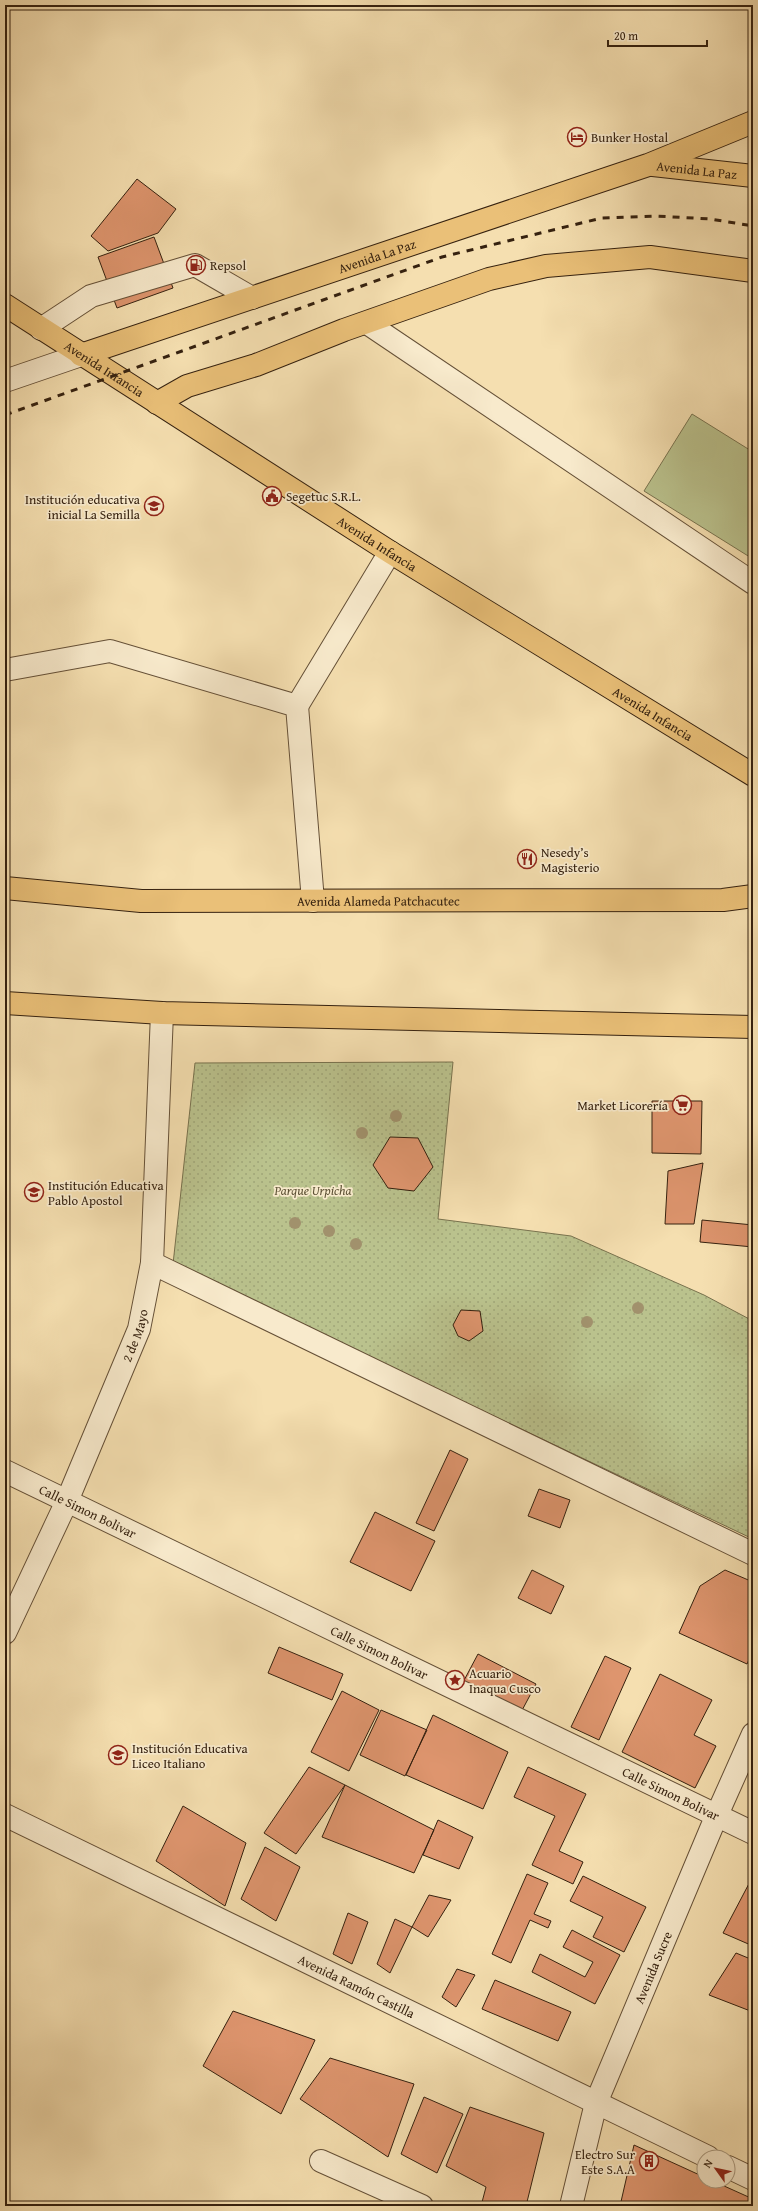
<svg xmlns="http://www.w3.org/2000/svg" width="758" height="2211" font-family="'Gentium Book Plus',serif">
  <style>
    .park { fill: url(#park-dots); stroke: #78724e }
    .pitch { fill: #bac28d; stroke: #78724e }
    .building { fill: #de956e; stroke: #35210f }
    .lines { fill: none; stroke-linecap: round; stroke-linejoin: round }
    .minor-casing { stroke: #655037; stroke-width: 24 }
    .major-casing { stroke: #35210f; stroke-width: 24 }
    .highway-casing { stroke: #35210f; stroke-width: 24 }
    .minor { stroke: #f8eacc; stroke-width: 22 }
    .major { stroke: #eac078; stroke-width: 22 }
    .highway { stroke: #eac078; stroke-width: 22 }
    .rail { stroke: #35210f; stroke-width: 3; stroke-dasharray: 7 7; stroke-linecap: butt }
    .tree { fill: #a1916c }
    .labels { text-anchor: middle; stroke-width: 3.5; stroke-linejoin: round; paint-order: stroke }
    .poi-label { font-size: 13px; fill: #35210f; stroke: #f8eacc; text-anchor: start }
    .street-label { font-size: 13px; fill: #35210f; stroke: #f8eacc }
    .park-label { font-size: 13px; font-style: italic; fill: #5d5135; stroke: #f8eacc }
  </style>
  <defs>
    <pattern id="park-dots" width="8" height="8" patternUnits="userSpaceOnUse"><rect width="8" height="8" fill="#bac28d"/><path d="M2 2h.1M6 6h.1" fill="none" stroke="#a0a678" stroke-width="1.8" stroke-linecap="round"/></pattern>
  </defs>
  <rect width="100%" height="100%" fill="#f5dfb0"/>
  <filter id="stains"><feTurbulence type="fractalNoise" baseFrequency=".005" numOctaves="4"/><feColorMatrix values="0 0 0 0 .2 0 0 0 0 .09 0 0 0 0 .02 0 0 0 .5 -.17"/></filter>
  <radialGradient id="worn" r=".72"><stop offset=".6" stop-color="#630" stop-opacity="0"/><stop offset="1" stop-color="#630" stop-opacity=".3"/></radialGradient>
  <path class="park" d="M453,1062L438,1219L571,1236L704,1295L753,1321V1539L173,1264L195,1063Z"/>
  <path class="pitch" d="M692,414L753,452V559L644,491Z"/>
  <path class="building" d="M137,179L176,209L158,233L108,251L91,236Z
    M154,237L173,288L117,308L98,257Z
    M652,1101H702L701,1154L652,1153Z
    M390,1137L418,1138L433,1167L414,1191L388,1188L373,1165Z
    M703,1163L694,1224H665L668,1171Z
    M702,1220L753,1225V1247L700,1242Z
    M461,1310L480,1311L483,1331L469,1341L458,1336L453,1325Z
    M450,1450L468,1459L434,1531L416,1523Z
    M539,1489L570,1500L560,1528L528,1516Z
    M375,1512L435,1541L411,1591L350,1562Z
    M532,1570L564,1586L551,1614L518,1598Z
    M725,1570L753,1582V1651L747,1664L679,1633L700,1586Z
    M279,1647L343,1674L332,1700L268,1673Z
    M478,1654L536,1684L519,1716L461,1686Z
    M605,1656L631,1668L599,1740L571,1727Z
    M660,1674L712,1700L694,1735L716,1746L695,1788L622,1752Z
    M342,1691L379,1710L349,1771L311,1752Z
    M381,1710L427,1730L405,1776L360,1755Z
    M433,1715L508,1752L483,1809L406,1775Z
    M309,1767L345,1785L296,1854L264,1833Z
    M528,1767L586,1794L559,1851L583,1862L573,1884L532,1865L555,1816L514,1797Z
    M345,1785L434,1830L414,1873L322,1837Z
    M183,1806L246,1843L225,1906L156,1861Z
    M438,1820L473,1837L459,1869L423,1855Z
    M265,1847L300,1867L276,1921L241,1899Z
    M527,1874L548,1883L534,1914L551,1921L548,1928L530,1920L511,1963L492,1954Z
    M583,1876L646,1907L624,1952L593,1937L603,1917L570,1901Z
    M753,1876V1946L723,1933Z
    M429,1895L451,1900L428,1937L412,1927Z
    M348,1913L368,1922L352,1964L333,1954Z
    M395,1919L412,1927L390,1973L377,1964Z
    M572,1930L620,1955L595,2004L532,1972L540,1954L585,1977L593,1962L563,1947Z
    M736,1953L753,1960V2012L709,1995Z
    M457,1969L475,1975L456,2007L442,1997Z
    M495,1980L571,2012L558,2041L482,2009Z
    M233,2011L315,2040L281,2114L203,2066Z
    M330,2058L414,2084L388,2157L300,2099Z
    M424,2097L463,2114L437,2173L401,2154Z
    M470,2107L544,2133L526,2206H481L486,2187L446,2166Z
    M634,2145L704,2177V2181H713L753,2199V2206H620Z"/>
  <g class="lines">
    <defs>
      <g id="minor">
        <path d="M367,323L753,583"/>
        <path d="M41,329L91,296L195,265L252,298"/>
        <path d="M5,381L81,355"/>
        <path d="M5,670L110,651L297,706L313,901"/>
        <path d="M297,706L390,552"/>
        <path d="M152,1263L753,1554"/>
        <path id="s1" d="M5,1471L753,1833"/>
        <path id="s2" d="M5,1633L67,1501L139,1329L152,1263L162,1013"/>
        <path id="s3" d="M5,1815L708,2157"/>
        <path d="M321,2161L422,2206"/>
        <path d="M728,2167L753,2179"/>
        <path id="s4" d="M571,2206L596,2103L716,1817L753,1734"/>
      </g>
      <g id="major">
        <path id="s5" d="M653,165L753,176"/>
        <path id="s6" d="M5,305L390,552L753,775"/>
        <path id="s7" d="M81,355L648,165L753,122"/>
        <path d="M157,403L187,386L256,365L344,330L489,279L546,266L650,257L753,271"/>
      </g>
      <g id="highway">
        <path id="s8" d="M5,888L141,901L723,900L753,896"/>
        <path d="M5,1003L162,1013L753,1027"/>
      </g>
    </defs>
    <use href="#minor" class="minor-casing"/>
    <use href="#major" class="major-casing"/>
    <use href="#highway" class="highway-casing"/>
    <use href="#minor" class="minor"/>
    <use href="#major" class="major"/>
    <use href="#highway" class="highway"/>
    <path class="rail" d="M5,415L442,257L602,218L655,216L710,219L753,226"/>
  </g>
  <g class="tree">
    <circle cx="396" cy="1116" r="6"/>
    <circle cx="362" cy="1133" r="6"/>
    <circle cx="295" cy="1223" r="6"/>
    <circle cx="329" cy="1231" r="6"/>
    <circle cx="356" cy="1244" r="6"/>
    <circle cx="638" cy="1308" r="6"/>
    <circle cx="587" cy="1322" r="6"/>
  </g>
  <defs>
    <symbol id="hotel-ring" viewBox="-11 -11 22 22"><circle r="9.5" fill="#f8eacc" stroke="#8f2418" stroke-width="1.5"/><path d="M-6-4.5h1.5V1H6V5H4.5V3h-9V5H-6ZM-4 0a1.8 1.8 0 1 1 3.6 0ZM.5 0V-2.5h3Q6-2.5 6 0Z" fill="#8f2418"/></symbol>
    <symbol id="fuel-ring" viewBox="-11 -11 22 22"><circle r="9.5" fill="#f8eacc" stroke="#8f2418" stroke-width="1.5"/><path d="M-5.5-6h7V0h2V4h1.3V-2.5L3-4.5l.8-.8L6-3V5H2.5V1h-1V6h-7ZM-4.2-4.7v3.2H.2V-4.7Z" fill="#8f2418"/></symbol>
    <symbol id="civic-ring" viewBox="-11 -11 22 22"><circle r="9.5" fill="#f8eacc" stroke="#8f2418" stroke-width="1.5"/><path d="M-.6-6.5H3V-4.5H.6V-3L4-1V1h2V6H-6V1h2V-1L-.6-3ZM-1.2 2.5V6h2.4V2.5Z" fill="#8f2418"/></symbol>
    <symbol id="school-ring" viewBox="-11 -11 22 22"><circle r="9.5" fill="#f8eacc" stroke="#8f2418" stroke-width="1.5"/><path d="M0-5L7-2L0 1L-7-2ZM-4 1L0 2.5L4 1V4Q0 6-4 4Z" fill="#8f2418"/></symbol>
    <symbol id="restaurant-ring" viewBox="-11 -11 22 22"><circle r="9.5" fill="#f8eacc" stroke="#8f2418" stroke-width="1.5"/><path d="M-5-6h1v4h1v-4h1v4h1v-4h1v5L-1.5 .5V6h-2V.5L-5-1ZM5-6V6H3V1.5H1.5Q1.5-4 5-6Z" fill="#8f2418"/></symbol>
    <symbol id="supermarket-ring" viewBox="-11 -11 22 22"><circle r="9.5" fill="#f8eacc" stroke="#8f2418" stroke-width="1.5"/><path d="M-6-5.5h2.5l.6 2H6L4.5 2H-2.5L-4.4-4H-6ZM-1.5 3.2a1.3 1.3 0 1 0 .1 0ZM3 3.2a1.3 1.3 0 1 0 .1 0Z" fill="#8f2418"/></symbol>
    <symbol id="sight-ring" viewBox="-11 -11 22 22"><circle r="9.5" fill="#f8eacc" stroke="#8f2418" stroke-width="1.5"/><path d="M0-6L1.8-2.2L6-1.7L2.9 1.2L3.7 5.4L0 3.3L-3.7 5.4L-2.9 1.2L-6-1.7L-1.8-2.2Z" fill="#8f2418"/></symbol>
    <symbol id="building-ring" viewBox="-11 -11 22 22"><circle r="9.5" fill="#f8eacc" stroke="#8f2418" stroke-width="1.5"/><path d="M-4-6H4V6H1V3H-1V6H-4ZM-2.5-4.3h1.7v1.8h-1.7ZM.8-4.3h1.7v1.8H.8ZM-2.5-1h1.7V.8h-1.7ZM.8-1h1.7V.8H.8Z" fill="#8f2418"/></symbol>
  </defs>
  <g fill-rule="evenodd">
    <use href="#hotel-ring" x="566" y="126" width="22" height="22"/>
    <use href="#fuel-ring" x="185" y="254" width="22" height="22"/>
    <use href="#civic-ring" x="261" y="485" width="22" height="22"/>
    <use href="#school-ring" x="143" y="495" width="22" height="22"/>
    <use href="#restaurant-ring" x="516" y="848" width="22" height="22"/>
    <use href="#supermarket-ring" x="671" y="1094" width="22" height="22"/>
    <use href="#school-ring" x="23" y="1181" width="22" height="22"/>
    <use href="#sight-ring" x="444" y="1669" width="22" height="22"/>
    <use href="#school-ring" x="107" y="1744" width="22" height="22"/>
    <use href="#building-ring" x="638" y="2150" width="22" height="22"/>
  </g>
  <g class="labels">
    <g class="poi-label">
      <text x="591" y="142">Bunker Hostal</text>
      <text x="210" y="270">Repsol</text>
      <text x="286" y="501">Segetuc S.R.L.</text>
      <text x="140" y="504" text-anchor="end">Institución educativa<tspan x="140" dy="15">inicial La Semilla</tspan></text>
      <text x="541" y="857">Nesedy’s<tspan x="541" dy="15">Magisterio</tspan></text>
      <text x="668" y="1110" text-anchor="end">Market Licorería</text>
      <text x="48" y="1190">Institución Educativa<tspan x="48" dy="15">Pablo Apostol</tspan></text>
      <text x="469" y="1678">Acuario<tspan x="469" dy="15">Inaqua Cusco</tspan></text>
      <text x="132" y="1753">Institución Educativa<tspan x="132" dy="15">Liceo Italiano</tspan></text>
      <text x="635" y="2159" text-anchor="end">Electro Sur<tspan x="635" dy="15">Este S.A.A</tspan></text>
    </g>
    <g class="street-label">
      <text dy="5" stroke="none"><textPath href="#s5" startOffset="44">Avenida La Paz</textPath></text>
      <text dy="5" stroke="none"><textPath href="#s7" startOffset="312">Avenida La Paz</textPath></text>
      <text dy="5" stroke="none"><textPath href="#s6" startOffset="118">Avenida Infancia</textPath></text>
      <text dy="5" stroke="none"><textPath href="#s6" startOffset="442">Avenida Infancia</textPath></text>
      <text dy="5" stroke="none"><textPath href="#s6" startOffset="766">Avenida Infancia</textPath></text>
      <text dy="5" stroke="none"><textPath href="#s8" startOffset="374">Avenida Alameda Patchacutec</textPath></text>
      <text dy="5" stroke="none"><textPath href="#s2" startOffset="325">2 de Mayo</textPath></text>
      <text dy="5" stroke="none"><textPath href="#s1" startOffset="92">Calle Simon Bolivar</textPath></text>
      <text dy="5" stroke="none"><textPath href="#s1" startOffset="416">Calle Simon Bolivar</textPath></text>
      <text dy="5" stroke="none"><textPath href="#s1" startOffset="740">Calle Simon Bolivar</textPath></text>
      <text dy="5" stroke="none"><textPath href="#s4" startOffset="253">Avenida Sucre</textPath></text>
      <text dy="5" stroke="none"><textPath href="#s3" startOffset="391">Avenida Ramón Castilla</textPath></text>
    </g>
    <g class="park-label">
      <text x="313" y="1195">Parque Urpicha</text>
    </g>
  </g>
  <rect width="758" height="2211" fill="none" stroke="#f5dfb0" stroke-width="20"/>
  <rect x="6" y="6" width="746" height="2199" fill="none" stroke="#35210f" stroke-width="2"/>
  <rect x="10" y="10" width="738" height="2191" fill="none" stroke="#35210f"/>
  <g transform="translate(716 2169) rotate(303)"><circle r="19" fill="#f8eacc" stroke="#aa9a80"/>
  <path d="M0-3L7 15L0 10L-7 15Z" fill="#8f2418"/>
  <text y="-6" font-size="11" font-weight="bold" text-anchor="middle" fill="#35210f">N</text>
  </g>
  <path d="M608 40v6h99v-6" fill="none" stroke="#35210f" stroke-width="2"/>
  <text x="614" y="40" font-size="12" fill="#35210f" stroke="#f8eacc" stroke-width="3" paint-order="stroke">20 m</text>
  <rect width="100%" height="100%" filter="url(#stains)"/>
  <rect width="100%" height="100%" fill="url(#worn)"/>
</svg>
